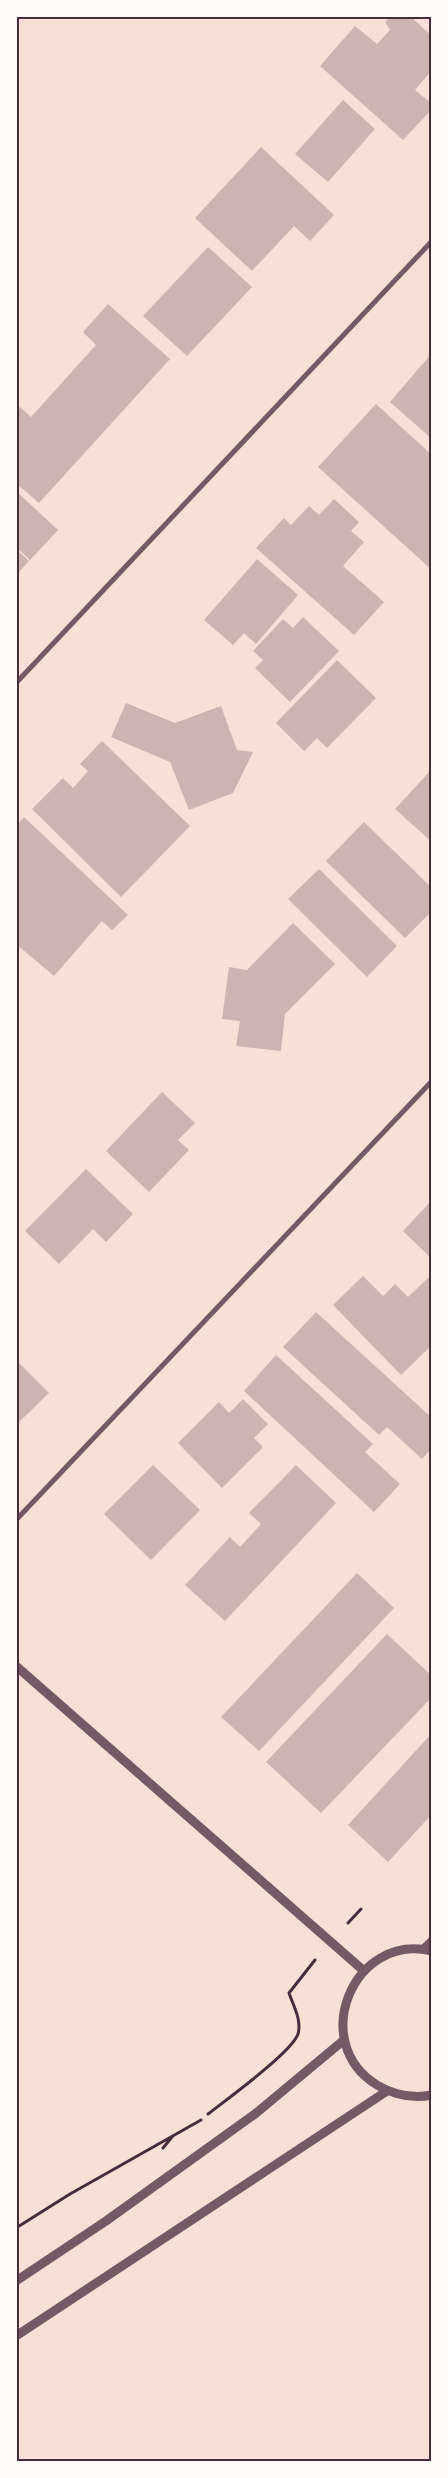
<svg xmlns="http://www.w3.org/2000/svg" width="448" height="2478" font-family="Literata,serif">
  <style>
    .building { fill: #ccb4b1 }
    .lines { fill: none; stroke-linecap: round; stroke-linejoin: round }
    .path { stroke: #4a2c40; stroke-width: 3 }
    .minor { stroke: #755966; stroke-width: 5 }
    .tertiary { stroke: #755966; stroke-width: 9 }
    .neatline { fill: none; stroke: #4a2c40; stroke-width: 2 }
  </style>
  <rect width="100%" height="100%" fill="#f7e1d7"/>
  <path class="building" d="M391,16H410L432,36V70L415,90L432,104V109L403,140L320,66L355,26L377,44L390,30L385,22Z
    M343,100L375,129L328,182L295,154Z
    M261,147L334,215L310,241L294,226L252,271L195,218Z
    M208,247L252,287L187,356L143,316Z
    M108,304L170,359L39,503L16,483V411L20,407L31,417L96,345L83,332Z
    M432,353V439L390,402Z
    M376,404L432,455V570L318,467Z
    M16,491L58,530L30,560L16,547Z
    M334,499L359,522L351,531L364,542L343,566L384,602L354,635L256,548L284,518L291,525L309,506L319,515Z
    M16,549L29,561L16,575Z
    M257,559L298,595L256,644L244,633L233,645L204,620Z
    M303,617L339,651L290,702L255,668L263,660L253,651L283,619L293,628Z
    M337,660L376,698L327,748L317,738L304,751L276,723Z
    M126,703L175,723L221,706L237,750L253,752L233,793L189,810L170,762L111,737Z
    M102,741L190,826L121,897L32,809L63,778L73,788L88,771L80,764Z
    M432,769V842L395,809Z
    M24,817L128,915L112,930L102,921L54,976L16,944V826Z
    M364,822L432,888V911L405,938L326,861Z
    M319,869L397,946L367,977L288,899Z
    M293,923L335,964L285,1014L281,1051L236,1046L240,1021L222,1019L229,967L247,970Z
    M162,1092L195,1123L178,1140L189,1150L149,1192L106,1151Z
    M86,1169L133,1214L106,1242L93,1229L59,1264L25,1231Z
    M431,1201L432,1202V1259L403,1231Z
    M363,1276L383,1296L395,1284L408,1297L429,1277L432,1279V1345L401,1375L333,1305Z
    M316,1312L432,1418V1448L422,1459L387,1427L379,1435L283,1347Z
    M276,1355L373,1444L365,1452L400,1484L374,1512L244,1391Z
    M16,1360L49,1393L16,1425Z
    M243,1399L268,1424L254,1438L263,1447L222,1488L178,1443L219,1402L229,1413Z
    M153,1465L200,1510L151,1560L104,1514Z
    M296,1465L336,1503L225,1621L185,1585L230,1537L240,1547L261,1524L249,1513Z
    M357,1573L394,1608L259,1751L221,1717Z
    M387,1634L432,1676V1697L321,1813L266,1762Z
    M432,1733V1814L388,1862L348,1825Z"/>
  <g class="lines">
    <path class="path" d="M348,1923L361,1909
      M208,2114C226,2100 292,2052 298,2034C302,2020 293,2005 289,1993L315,1960
      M163,2148L172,2137
      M16,2228L70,2194L201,2120"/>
    <path class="minor" d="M16,683L432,241
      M16,1520L432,1081"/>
    <path class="tertiary" d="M16,1666L364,1971
      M424,1949L432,1941
      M432,1951C353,1932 308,2043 377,2085C394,2095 412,2099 432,2095
      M16,2281L106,2221L255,2114L344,2040
      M16,2336L387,2091"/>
  </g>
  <rect width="448" height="2478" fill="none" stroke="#fffaf5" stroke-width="35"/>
  <rect x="18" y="18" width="412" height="2442" class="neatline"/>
</svg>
